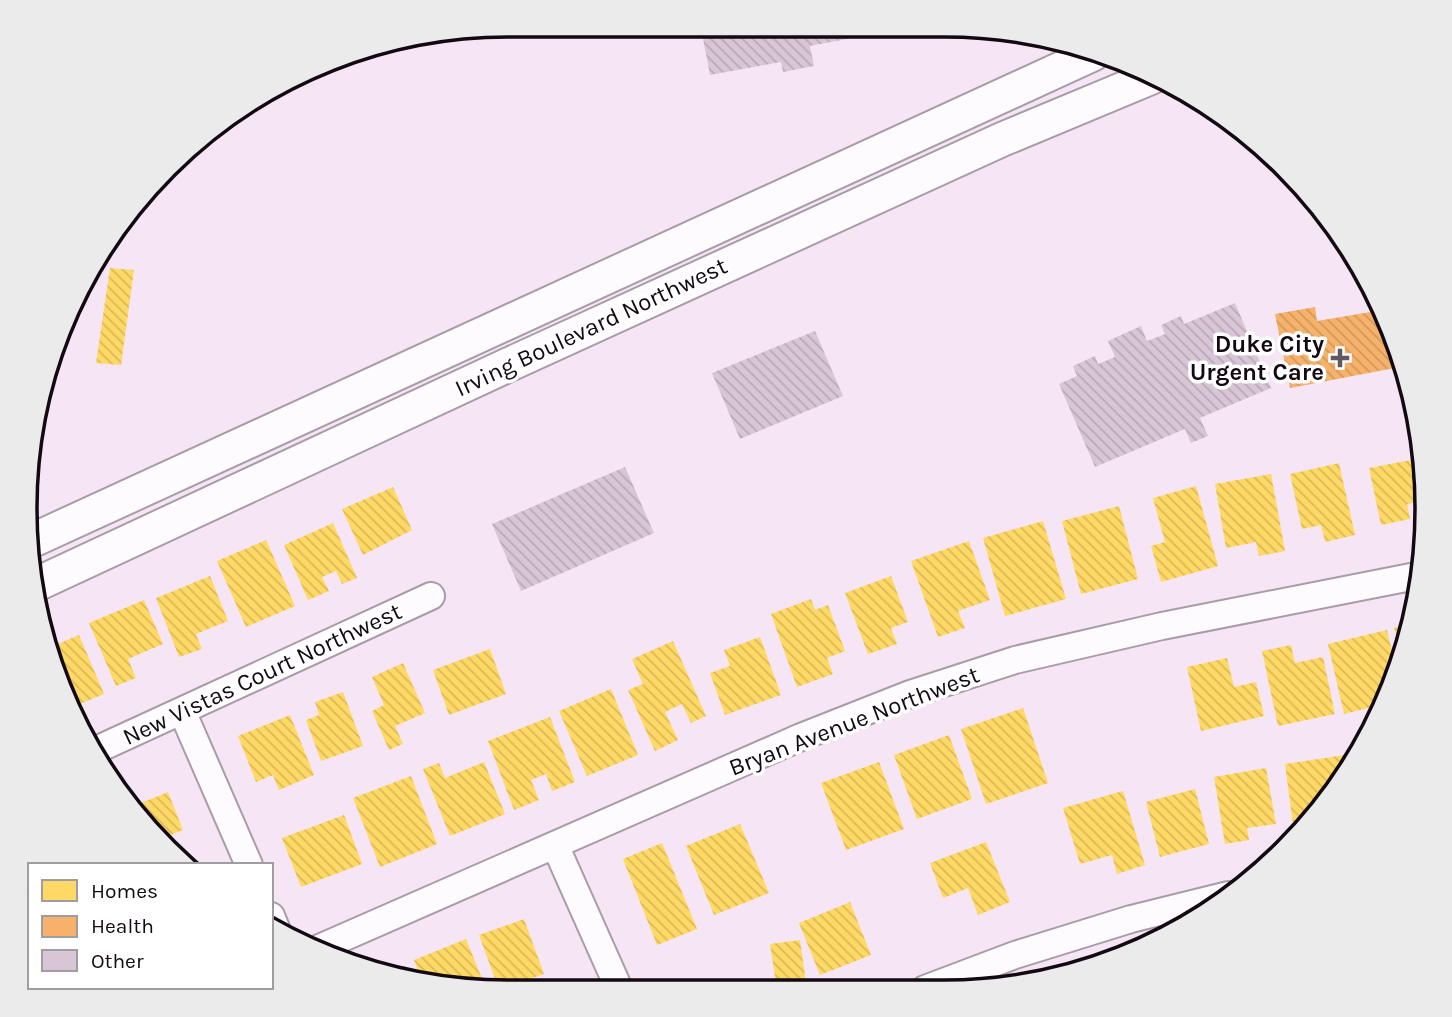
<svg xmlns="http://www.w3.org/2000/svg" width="1452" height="1017" font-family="Karla,sans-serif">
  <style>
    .homes { fill: url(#homes-back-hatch) }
    .health { fill: url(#health-back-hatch) }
    .building { fill: url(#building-back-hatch) }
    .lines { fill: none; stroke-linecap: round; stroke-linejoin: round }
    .minor-casing { stroke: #a79ca7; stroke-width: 30 }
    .tertiary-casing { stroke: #a79ca7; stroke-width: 37 }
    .minor { stroke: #fefbfe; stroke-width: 26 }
    .tertiary { stroke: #fefbfe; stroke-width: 33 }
    .poi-dot { fill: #625661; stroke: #fff; stroke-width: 2.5 }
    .labels { text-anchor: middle; stroke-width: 7; stroke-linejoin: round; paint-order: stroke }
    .street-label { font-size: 24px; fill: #120912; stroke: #fff }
    .poi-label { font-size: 24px; font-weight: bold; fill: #120912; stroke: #fff; text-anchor: end }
    .rim { fill: none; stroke: #120912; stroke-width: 3.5 }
  </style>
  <defs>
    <pattern id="homes-back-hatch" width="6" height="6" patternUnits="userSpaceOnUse" patternTransform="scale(1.75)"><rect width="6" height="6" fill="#ffd966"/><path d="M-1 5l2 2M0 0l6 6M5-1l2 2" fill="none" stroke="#dab957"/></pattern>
    <pattern id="health-back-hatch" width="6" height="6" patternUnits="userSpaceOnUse" patternTransform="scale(1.75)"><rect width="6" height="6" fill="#f6b26b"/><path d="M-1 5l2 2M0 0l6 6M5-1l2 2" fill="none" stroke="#d2985c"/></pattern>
    <pattern id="building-back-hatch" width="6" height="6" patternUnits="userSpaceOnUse" patternTransform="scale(1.75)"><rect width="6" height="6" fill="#d8c6d7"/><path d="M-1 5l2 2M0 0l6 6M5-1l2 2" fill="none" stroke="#b8a9b8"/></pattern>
  </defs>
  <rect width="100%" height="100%" fill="#f6e6f5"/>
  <path class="homes" d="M110,268L134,270L121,365L96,363Z
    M31,448L40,470L29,475V449Z
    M1416,459L1425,501L1407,504L1410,519L1381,525L1369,468Z
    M1339,463L1355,535L1325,542L1321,525L1302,529L1290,474Z
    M1271,474L1285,551L1259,556L1256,542L1226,548L1215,484Z
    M1196,486L1218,566L1161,582L1151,546L1165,542L1153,498Z
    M393,487L412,530L363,555L342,509Z
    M1119,506L1138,579L1081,594L1062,521Z
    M1043,521L1066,599L1005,616L983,538Z
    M333,523L357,578L342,584L336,571L322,577L329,591L308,600L284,545Z
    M266,540L295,606L246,627L217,561Z
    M969,541L990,600L958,611L965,628L938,637L911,561Z
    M210,576L228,621L196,634L202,649L179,657L156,598Z
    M891,576L908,622L891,628L897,644L868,654L845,593Z
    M811,599L815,610L828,605L845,651L827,658L833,674L797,687L771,614Z
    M144,600L163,644L128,659L136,678L116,686L89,623Z
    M1413,622L1411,633L1403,656L1394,628Z
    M1387,630L1397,672L1384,704L1344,714L1328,644Z
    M79,635L104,694L70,708L51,647Z
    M760,637L781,695L725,715L710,673L730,666L724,650Z
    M673,641L706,716L691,723L682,704L665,712L678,740L655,751L628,690L643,684L632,659Z
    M1291,645L1295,663L1323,657L1335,714L1278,726L1262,651Z
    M490,649L506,694L449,715L433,670Z
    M1227,658L1234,687L1256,682L1264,716L1201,731L1187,667Z
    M403,663L425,713L395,726L403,744L389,750L372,711L384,705L372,677Z
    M611,689L638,755L587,776L559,711Z
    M343,692L363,746L321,761L306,720L319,715L315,702Z
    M1023,708L1048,783L986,804L961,729Z
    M290,715L314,775L279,790L273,775L256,782L238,736Z
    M550,717L575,782L552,791L546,774L531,780L539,800L514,810L488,741Z
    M949,735L972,799L917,819L894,755Z
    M1345,755L1347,772L1328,803L1302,831L1294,832L1285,764Z
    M484,762L505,814L450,836L423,769L439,763L445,778Z
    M879,762L904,829L846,850L821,783Z
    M1266,768L1276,824L1247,828L1249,840L1225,844L1214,777Z
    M411,776L437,844L380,867L353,798Z
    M1195,789L1209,844L1160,857L1146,802Z
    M1123,791L1145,865L1117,874L1112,855L1080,864L1063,808Z
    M168,792L183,830L158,840L145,828L131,807Z
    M344,815L362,864L301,887L282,838Z
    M740,824L769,893L714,915L686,846Z
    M986,842L1010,902L978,915L968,888L943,898L930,863Z
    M662,843L697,929L657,945L623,859Z
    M850,902L871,955L820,975L799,923Z
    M524,919L544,974L499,990L479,935Z
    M466,939L487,991L423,983L414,960Z
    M800,940L807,989L777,990L770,944Z
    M405,966L411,981L382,975Z"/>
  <path class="health" d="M1315,307L1317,321L1382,310L1402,353L1405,366L1290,388L1275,314Z"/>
  <path class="building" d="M701,28L878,31V33L810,46L814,66L783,72L781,62L710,75Z
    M1235,303L1271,388L1200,418L1208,436L1191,443L1185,429L1095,467L1059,384L1077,376L1073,366L1095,356L1098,364L1115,357L1108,341L1141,326L1147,341L1165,334L1161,325L1181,316L1184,324Z
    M815,331L843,396L740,439L712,373Z
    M625,467L654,533L521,591L492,524Z"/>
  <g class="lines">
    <defs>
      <path id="minor" d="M182,711L249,865
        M94,751L431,596
        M555,845L620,991
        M271,916L278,933
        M315,950L801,737L910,694L1015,660L1162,626L1421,575
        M925,989L1015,955L1131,919L1228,895"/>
      <path id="tertiary" d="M29,542L1093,54
        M33,586L508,365L1003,139L1152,77"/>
    </defs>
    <use href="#minor" class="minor-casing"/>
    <use href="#tertiary" class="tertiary-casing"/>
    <use href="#minor" class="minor"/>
    <use href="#tertiary" class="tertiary"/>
  </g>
  <path class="poi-dot" d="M1336.5 347.5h7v7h7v7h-7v7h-7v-7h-7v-7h7z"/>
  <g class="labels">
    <g class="street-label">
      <text transform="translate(591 327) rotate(-25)" y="8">Irving Boulevard Northwest</text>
      <text transform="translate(262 674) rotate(-25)" y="8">New Vistas Court Northwest</text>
      <text transform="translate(854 721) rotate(-21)" y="8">Bryan Avenue Northwest</text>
    </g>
    <g class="poi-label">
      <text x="1324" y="352">Duke City<tspan x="1324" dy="28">Urgent Care</tspan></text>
    </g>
  </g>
  <path d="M0 0H1452V1017H0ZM508 37H944A471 471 0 0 1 1415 508V509A471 471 0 0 1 944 980H508A471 471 0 0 1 37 509V508A471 471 0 0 1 508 37Z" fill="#ecebec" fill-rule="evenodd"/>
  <path class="rim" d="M508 37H944A471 471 0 0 1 1415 508V509A471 471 0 0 1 944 980H508A471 471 0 0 1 37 509V508A471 471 0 0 1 508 37Z"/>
  <rect x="28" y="863" width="245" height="126" fill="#ffffff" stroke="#a09da0" stroke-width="2"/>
  <rect x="42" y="880" width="35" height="21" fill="#ffd966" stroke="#a09da0" stroke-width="2"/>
  <text x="91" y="898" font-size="21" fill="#120912">Homes</text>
  <rect x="42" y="916" width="35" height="21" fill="#f6b26b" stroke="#a09da0" stroke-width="2"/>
  <text x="91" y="933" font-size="21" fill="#120912">Health</text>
  <rect x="42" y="950" width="35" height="21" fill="#d8c6d7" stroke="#a09da0" stroke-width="2"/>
  <text x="91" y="968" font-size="21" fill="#120912">Other</text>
</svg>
